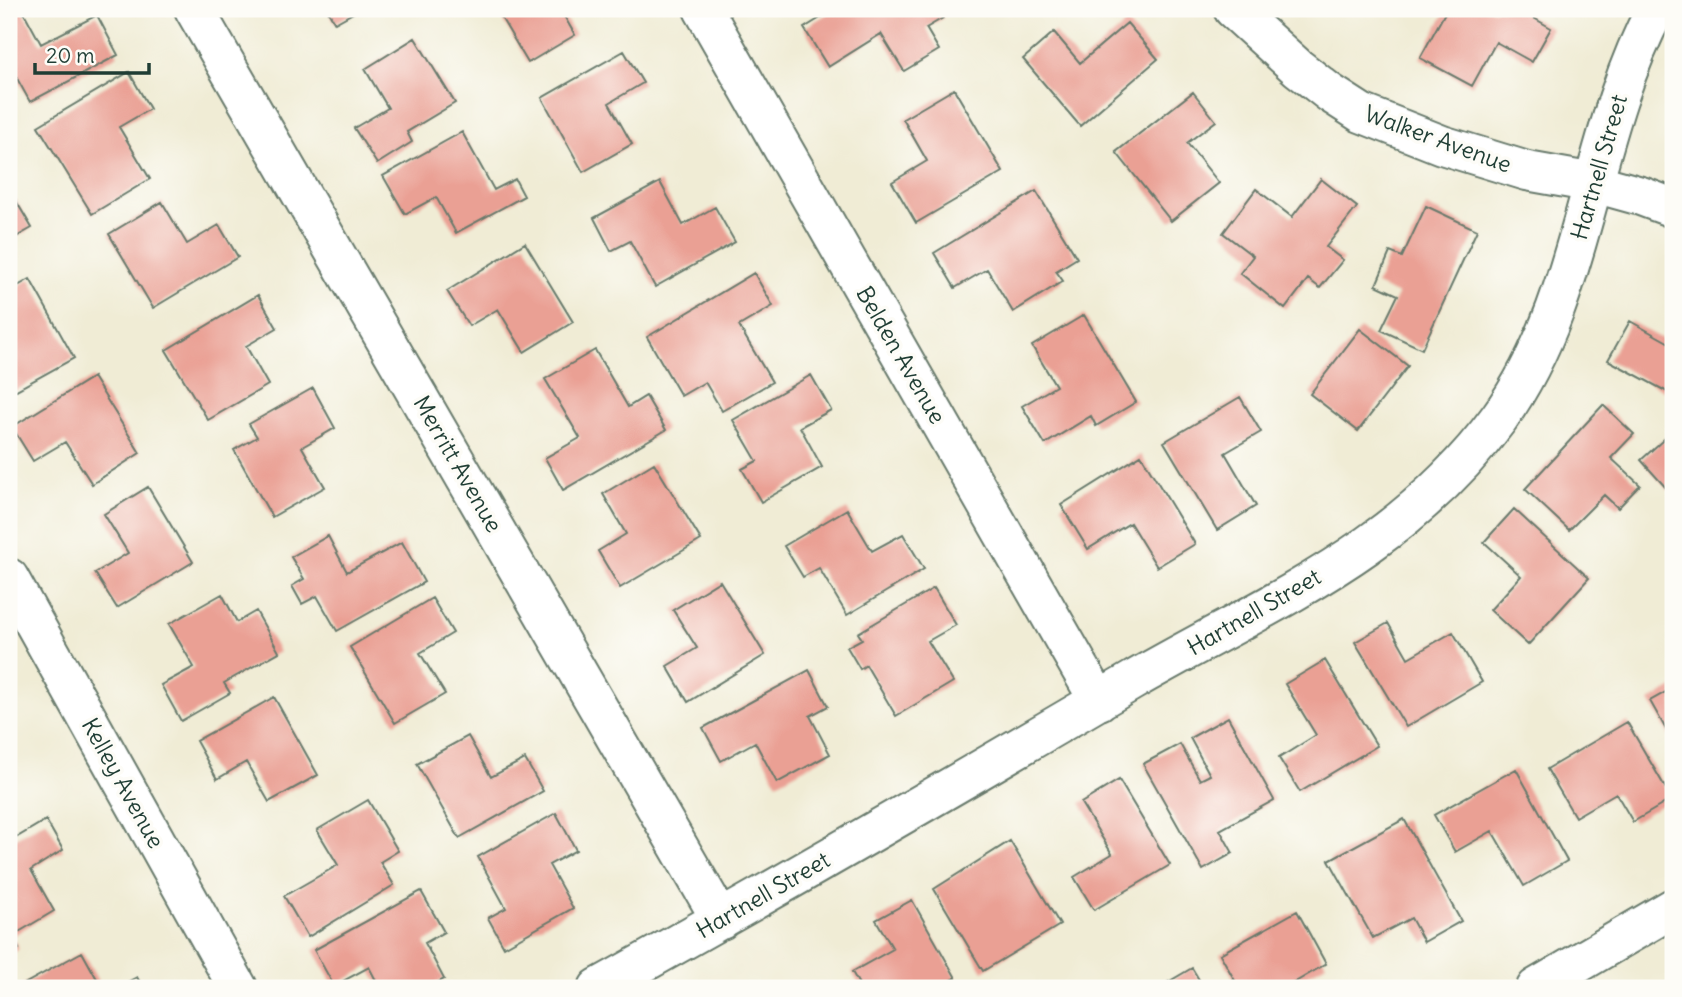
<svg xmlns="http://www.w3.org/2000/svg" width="1682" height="997" font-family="Delius,sans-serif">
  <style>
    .building { fill: #eaa094 }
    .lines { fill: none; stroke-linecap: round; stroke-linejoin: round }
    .minor-casing { stroke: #687a6c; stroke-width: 42 }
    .minor { stroke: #fff; stroke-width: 38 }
    .labels { text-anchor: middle; stroke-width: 7; stroke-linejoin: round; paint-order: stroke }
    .street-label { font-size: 23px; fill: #1f3d34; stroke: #fdfcf7 }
  </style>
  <rect width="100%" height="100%" fill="#fdfcf7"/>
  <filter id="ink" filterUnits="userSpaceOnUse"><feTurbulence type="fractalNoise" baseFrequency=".0143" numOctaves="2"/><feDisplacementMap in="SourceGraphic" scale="14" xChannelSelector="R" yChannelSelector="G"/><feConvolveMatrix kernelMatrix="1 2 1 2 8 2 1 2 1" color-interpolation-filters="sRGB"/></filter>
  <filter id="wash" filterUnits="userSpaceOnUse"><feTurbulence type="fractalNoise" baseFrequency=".00686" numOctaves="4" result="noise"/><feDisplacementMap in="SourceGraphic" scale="28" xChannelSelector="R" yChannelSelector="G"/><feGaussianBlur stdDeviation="1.57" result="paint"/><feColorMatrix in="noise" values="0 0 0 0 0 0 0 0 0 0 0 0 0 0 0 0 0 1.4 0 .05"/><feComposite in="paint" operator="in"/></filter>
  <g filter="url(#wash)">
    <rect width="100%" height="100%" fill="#f0ecd5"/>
    <g id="blocks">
      <path class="building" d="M22,9L41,44L97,15L118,55L30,102L9,64V16Z
        M327,9H360L335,23Z
        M496,9H560L575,35L528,63Z
        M835,9H937L943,18L926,28L939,50L904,71L881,34L828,67L804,28Z
        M1447,9H1518L1551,28L1532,62L1496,42L1472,86L1420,58Z
        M1127,23L1158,59L1080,126L1023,59L1054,32L1080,63Z
        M415,38L455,103L407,132L412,142L377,164L354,128L388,108L365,69Z
        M624,51L643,83L609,103L632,144L583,172L542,98Z
        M129,72L150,109L119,127L150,179L92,214L38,126Z
        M954,89L1003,172L916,223L892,182L927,161L903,119Z
        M1193,92L1216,121L1187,143L1219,183L1171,221L1116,152Z
        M462,132L494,190L515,179L524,196L456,233L436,197L405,214L383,176Z
        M1321,179L1357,207L1326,247L1343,260L1320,288L1308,279L1285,309L1240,273L1253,256L1223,233L1256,189L1292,217Z
        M660,182L683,225L715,207L735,242L655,287L630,241L611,251L594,218Z
        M9,189L32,228L9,241Z
        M1036,191L1077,258L1056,271L1063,281L1013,312L987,269L955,288L934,253Z
        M162,202L187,244L219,225L238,257L153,308L109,234Z
        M1426,206L1477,230L1422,349L1381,330L1398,295L1376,285L1390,252L1402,257Z
        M525,243L573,322L524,352L498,309L469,326L447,291Z
        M754,273L773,306L739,326L772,382L722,411L705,382L681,396L647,337Z
        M30,279L74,358L9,394V291Z
        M258,295L277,328L246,346L268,385L208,420L166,350Z
        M1084,315L1136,402L1096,426L1091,416L1045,444L1022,406L1056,386L1032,346Z
        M1630,321L1673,345V395L1608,360Z
        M1360,329L1408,366L1358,431L1310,394Z
        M595,350L628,407L646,396L666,430L563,490L545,458L580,438L545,379Z
        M811,375L831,410L800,427L822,467L761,502L742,469L757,461L733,420Z
        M93,377L140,453L92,484L65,442L33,461L12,427Z
        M313,388L335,428L302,447L325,487L272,517L234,450L257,437L249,424Z
        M1240,397L1261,432L1225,453L1256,506L1217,530L1164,442Z
        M1603,405L1634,434L1611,458L1640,485L1618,508L1604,495L1569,530L1525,489Z
        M1673,431V485L1668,490L1641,460Z
        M1141,455L1195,544L1157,567L1130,523L1088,549L1061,505Z
        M654,463L701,540L620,588L598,551L626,534L603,494Z
        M148,487L193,562L117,608L95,573L128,553L104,514Z
        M847,509L872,551L903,534L924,569L847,615L819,568L803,577L784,546Z
        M1514,509L1589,578L1528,645L1490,610L1521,576L1484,542Z
        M328,536L347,572L402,542L424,582L337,631L317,596L302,604L292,586L304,579L291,557Z
        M720,581L765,655L688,702L667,666L697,648L673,610Z
        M934,588L956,625L928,641L953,682L896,716L866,665L860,669L847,647L862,639L858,633Z
        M222,594L237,622L256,611L279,652L224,683L230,693L181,721L161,685L194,667L169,624Z
        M432,598L453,633L420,653L445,694L395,723L350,647Z
        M1388,623L1408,658L1453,632L1482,682L1406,727L1355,642Z
        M1325,660L1377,746L1300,792L1279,758L1316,735L1285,684Z
        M809,670L828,706L810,716L830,754L777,783L755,742L721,761L703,728Z
        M1673,688V742L1650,701Z
        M274,697L318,775L269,802L246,762L217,779L196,741Z
        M1228,717L1274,800L1220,830L1233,853L1203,870L1143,764L1180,744L1200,780L1210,775L1190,738Z
        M1627,722L1672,799L1633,822L1616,793L1575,817L1547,769Z
        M468,736L491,777L525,759L543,791L459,838L417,764Z
        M1516,769L1567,861L1524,886L1492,831L1455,852L1434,815Z
        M1119,780L1170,865L1094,910L1074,877L1112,854L1081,803Z
        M368,800L398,851L380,862L394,885L308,937L284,896L338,865L317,830Z
        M556,813L576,850L549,865L573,908L504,947L488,918L506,908L478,857Z
        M1404,819L1461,921L1424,942L1411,918L1373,938L1329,860Z
        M46,820L63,850L31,870L54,911L12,936L19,949L9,956V842Z
        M1010,841L1060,925L983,971L934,889Z
        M421,891L444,932L425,943L444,979L428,988H380L369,967L334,986L314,950Z
        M912,900L956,978L936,988H861L852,972L893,949L876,920Z
        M1297,911L1326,964L1285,988H1239L1220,954Z
        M82,952L102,988H17Z
        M1192,968L1204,988H1158Z
        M137,977L143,988H116Z"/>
    </g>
  </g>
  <g filter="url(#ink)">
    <use href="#blocks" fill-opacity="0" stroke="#687a6c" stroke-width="2"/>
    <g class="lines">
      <defs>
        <path id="minor" d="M194,9L721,920
          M703,9L1099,701
          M1233,9L1298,68L1330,93L1361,113L1442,145L1527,171L1594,183L1641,196L1673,208
          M9,578L238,988
          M598,988C777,889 955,785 1132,681C1267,603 1403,550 1499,418C1587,296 1586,139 1656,9
          M1536,988L1673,908"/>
      </defs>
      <use href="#minor" class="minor-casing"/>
      <use href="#minor" class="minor"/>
    </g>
  </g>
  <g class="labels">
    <g class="street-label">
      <text transform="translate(1438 139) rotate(20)" y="8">Walker Avenue</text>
      <text transform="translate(1599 167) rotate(-74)" y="8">Hartnell Street</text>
      <text transform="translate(901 355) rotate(60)" y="8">Belden Avenue</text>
      <text transform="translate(458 464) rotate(60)" y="8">Merritt Avenue</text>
      <text transform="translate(1254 612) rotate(-30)" y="8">Hartnell Street</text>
      <text transform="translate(123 783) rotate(61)" y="8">Kelley Avenue</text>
      <text transform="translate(763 895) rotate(-30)" y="8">Hartnell Street</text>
    </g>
  </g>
  <rect width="1682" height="997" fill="none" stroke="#fdfcf7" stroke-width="35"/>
  <path d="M35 63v10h114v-10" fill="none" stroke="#1f3d34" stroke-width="3.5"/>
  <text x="46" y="63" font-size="21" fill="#1f3d34" stroke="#fdfcf7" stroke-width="5" paint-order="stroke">20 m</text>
</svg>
